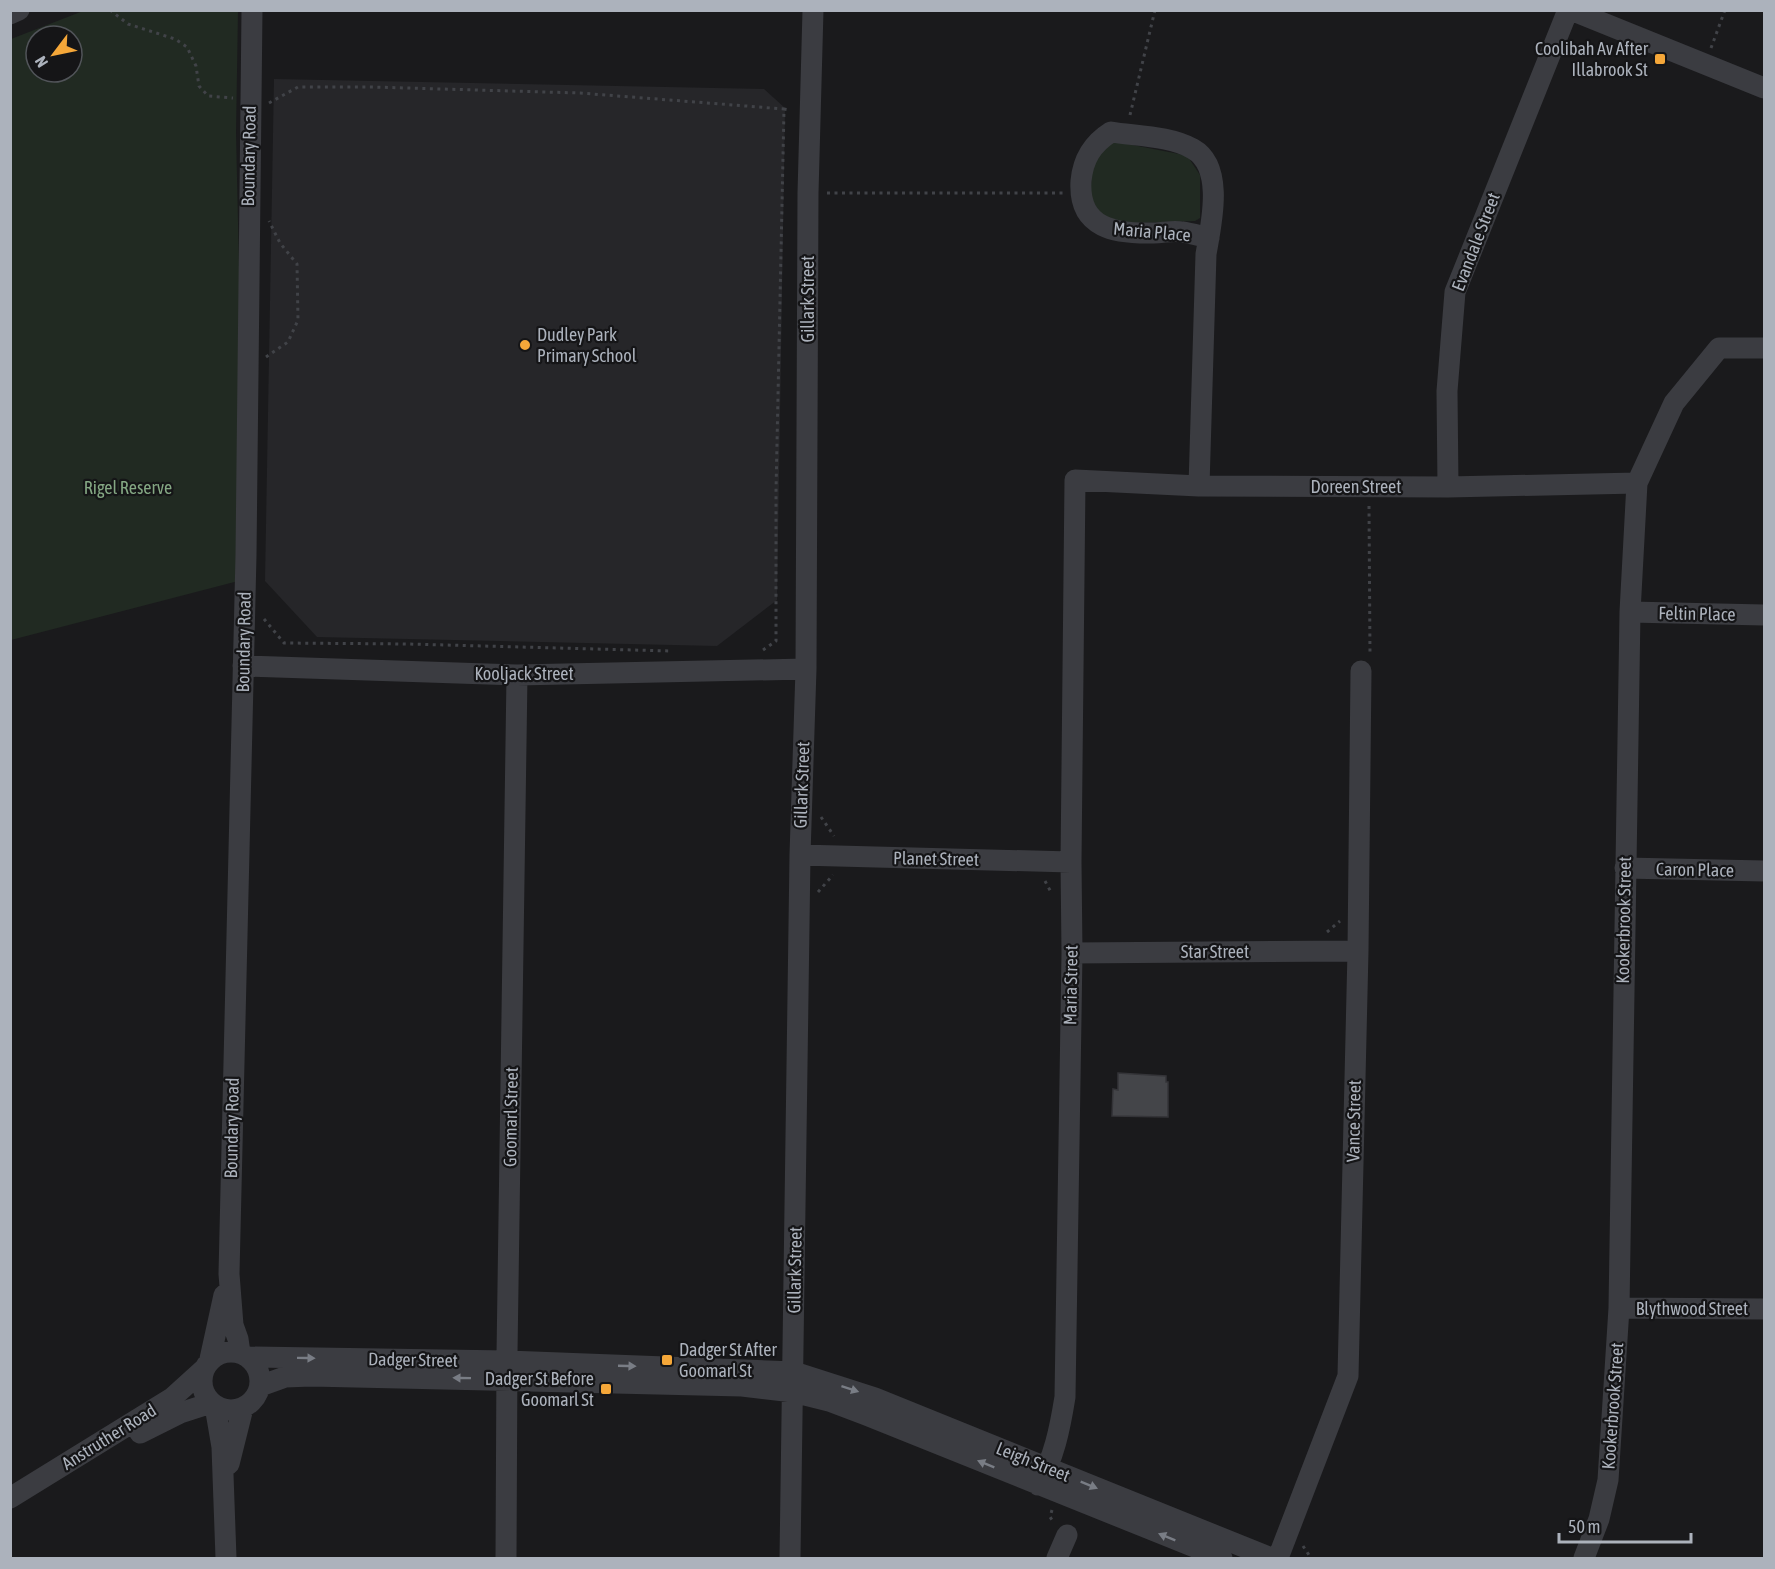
<svg xmlns="http://www.w3.org/2000/svg" width="1775" height="1569" font-family="'Asap Condensed',sans-serif">
  <style>
    .built { fill: #262629 }
    .green { fill: #212a22; fill-rule: evenodd }
    .building { fill: #444549; stroke: #343438; stroke-width: 1.5 }
    .lines { fill: none; stroke-linecap: round; stroke-linejoin: round }
    .path { stroke: #414348; stroke-width: 3; stroke-dasharray: 3 4.5; stroke-linecap: butt }
    .minor { stroke: #3b3c41; stroke-width: 21 }
    .oneway { fill: #797d85 }
    .poi-dot { fill: #f5a739; stroke: #151517; stroke-width: 2 }
    .labels { text-anchor: middle; stroke-width: 4.5; stroke-linejoin: round; paint-order: stroke }
    .poi-label { font-size: 18px; fill: #acb2bc; stroke: #151517; text-anchor: end }
    .street-label { font-size: 18px; fill: #acb2bc; stroke: #151517 }
    .park-label { font-size: 18px; fill: #84a783; stroke: #151517 }
  </style>
  <rect width="100%" height="100%" fill="#1a1a1c"/>
  <path class="built" d="M274,79L764,89L785,108L777,600L717,646L317,637L265,581Z"/>
  <path class="green" d="M83,11H238L236,133L246,579L11,640V39ZM36,36H72V72H36Z
    M1112,141L1179,154L1188,157L1200,175V218L1195,221L1132,223L1108,220L1101,215L1090,196L1093,161Z"/>
  <path class="building" d="M1118,1073L1166,1076V1082H1168V1117L1112,1116L1113,1089L1118,1090Z"/>
  <g class="lines">
    <path class="path" d="M110,10L128,24L175,39L187,47L196,66L199,86L208,96L233,98
      M1711,48L1725,10
      M269,103L298,87H372L580,93L784,109
      M1130,115L1155,10
      M827,193H1064
      M266,357L288,342L298,320L297,264L280,243L269,221
      M1369,506L1370,656
      M264,619L284,643L408,644L670,651
      M763,650L776,641V491L784,109L790,110
      M821,817L834,836
      M1045,881L1052,894
      M818,892L833,875
      M1327,932L1340,921
      M1052,1510L1050,1517L1054,1523
      M1303,1546L1311,1558"/>
    <path class="minor" d="M1571,10L1764,88
      M10,14L19,10
      M1199,486L1206,254C1211,225 1225,167 1193,149C1171,136 1136,136 1111,132C1092,144 1083,159 1081,181C1078,229 1116,234 1154,233C1163,233 1173,230 1182,232C1191,233 1200,236 1209,238
      M1448,487L1447,391L1455,292L1568,10
      M1630,612L1764,615
      M243,666L517,675L806,669
      M800,855L1071,862
      M1625,868L1764,871
      M1072,953L1358,951
      M1619,1308L1764,1309
      M202 1381a29 29 0 1 1 58 0a29 29 0 1 1-58 0Z
      M240,1353L238,1339L233,1325L229,1274L246,555L252,10
      M247,1357L507,1361L794,1372L875,1398L1271,1558
      M210,1359L224,1295
      M260,1386L285,1377L311,1376L742,1386L793,1392L829,1401L866,1415L1222,1558
      M215,1406L222,1447L226,1558
      M140,1433L180,1413L211,1403
      M229,1464L243,1408
      M1038,1485C1054,1459 1060,1428 1065,1397L1072,953L1071,862L1075,480L1199,486L1448,487L1637,483
      M10,1498L172,1398L204,1369
      M506,1558L507,1354L517,675
      M790,1558L800,855L806,669L808,193L813,10
      M1057,1558L1067,1535
      M1278,1558L1348,1376L1358,951L1361,671
      M1584,1558L1599,1519L1608,1480L1619,1308L1630,612L1637,483L1674,403L1719,348H1764"/>
  </g>
  <defs><path id="oneway-solid" d="M-6-.8H1V-3.2L6.5 0L1 3.2V.8H-6Z" transform="scale(1.5)"/></defs>
  <g class="oneway">
    <use href="#oneway-solid" transform="translate(306 1358) rotate(1)"/>
    <use href="#oneway-solid" transform="translate(627 1366) rotate(2)"/>
    <use href="#oneway-solid" transform="translate(462 1378) rotate(-179)"/>
    <use href="#oneway-solid" transform="translate(850 1389) rotate(18)"/>
    <use href="#oneway-solid" transform="translate(986 1464) rotate(-158)"/>
    <use href="#oneway-solid" transform="translate(1089 1485) rotate(22)"/>
    <use href="#oneway-solid" transform="translate(1167 1537) rotate(-158)"/>
  </g>
  <g class="poi-dot">
    <rect x="1654" y="53" width="12" height="12" rx="3"/>
    <circle cx="525" cy="345" r="6"/>
    <rect x="661" y="1354" width="12" height="12" rx="3"/>
    <rect x="600" y="1383" width="12" height="12" rx="3"/>
  </g>
  <g class="labels">
    <g class="poi-label">
      <text x="1648" y="55">Coolibah Av After<tspan x="1648" dy="21">Illabrook St</tspan></text>
      <text x="537" y="341" text-anchor="start">Dudley Park<tspan x="537" dy="21">Primary School</tspan></text>
      <text x="679" y="1356" text-anchor="start">Dadger St After<tspan x="679" dy="21">Goomarl St</tspan></text>
      <text x="594" y="1385">Dadger St Before<tspan x="594" dy="21">Goomarl St</tspan></text>
    </g>
    <g class="street-label">
      <text transform="translate(249 156) rotate(-89)" y="6">Boundary Road</text>
      <text transform="translate(1152 232) rotate(5)" y="6">Maria Place</text>
      <text transform="translate(1476 242) rotate(-69)" y="6">Evandale Street</text>
      <text transform="translate(808 299) rotate(-90)" y="6">Gillark Street</text>
      <text x="1356" y="493">Doreen Street</text>
      <text transform="translate(1697 614) rotate(1)" y="6">Feltin Place</text>
      <text transform="translate(244 642) rotate(-89)" y="6">Boundary Road</text>
      <text x="524" y="680">Kooljack Street</text>
      <text transform="translate(802 785) rotate(-88)" y="6">Gillark Street</text>
      <text transform="translate(936 859) rotate(1)" y="6">Planet Street</text>
      <text transform="translate(1695 870) rotate(1)" y="6">Caron Place</text>
      <text transform="translate(1624 920) rotate(-89)" y="6">Kookerbrook Street</text>
      <text x="1215" y="958">Star Street</text>
      <text transform="translate(1071 985) rotate(-89)" y="6">Maria Street</text>
      <text transform="translate(511 1117) rotate(-89)" y="6">Goomarl Street</text>
      <text transform="translate(1354 1121) rotate(-89)" y="6">Vance Street</text>
      <text transform="translate(232 1128) rotate(-89)" y="6">Boundary Road</text>
      <text transform="translate(795 1270) rotate(-89)" y="6">Gillark Street</text>
      <text x="1692" y="1315">Blythwood Street</text>
      <text transform="translate(413 1360) rotate(1)" y="6">Dadger Street</text>
      <text transform="translate(1613 1406) rotate(-86)" y="6">Kookerbrook Street</text>
      <text transform="translate(109 1437) rotate(-32)" y="6">Anstruther Road</text>
      <text transform="translate(1033 1462) rotate(22)" y="6">Leigh Street</text>
    </g>
    <g class="park-label">
      <text x="128" y="494">Rigel Reserve</text>
    </g>
  </g>
  <rect width="1775" height="1569" fill="none" stroke="#acb2bc" stroke-width="24"/>
  <g transform="translate(54 54) rotate(238)"><circle r="28" fill="#151517" stroke="#515459" stroke-width="1.5"/>
  <path d="M0-4.5L10 22L0 15L-10 22Z" fill="#f5a739"/>
  <text y="-9" font-size="16" font-weight="bold" text-anchor="middle" fill="#acb2bc">N</text>
  </g>
  <path d="M1559 1533v9h132v-9" fill="none" stroke="#acb2bc" stroke-width="3"/>
  <text x="1568" y="1533" font-size="18" fill="#acb2bc" stroke="#151517" stroke-width="4.5" paint-order="stroke">50 m</text>
</svg>
